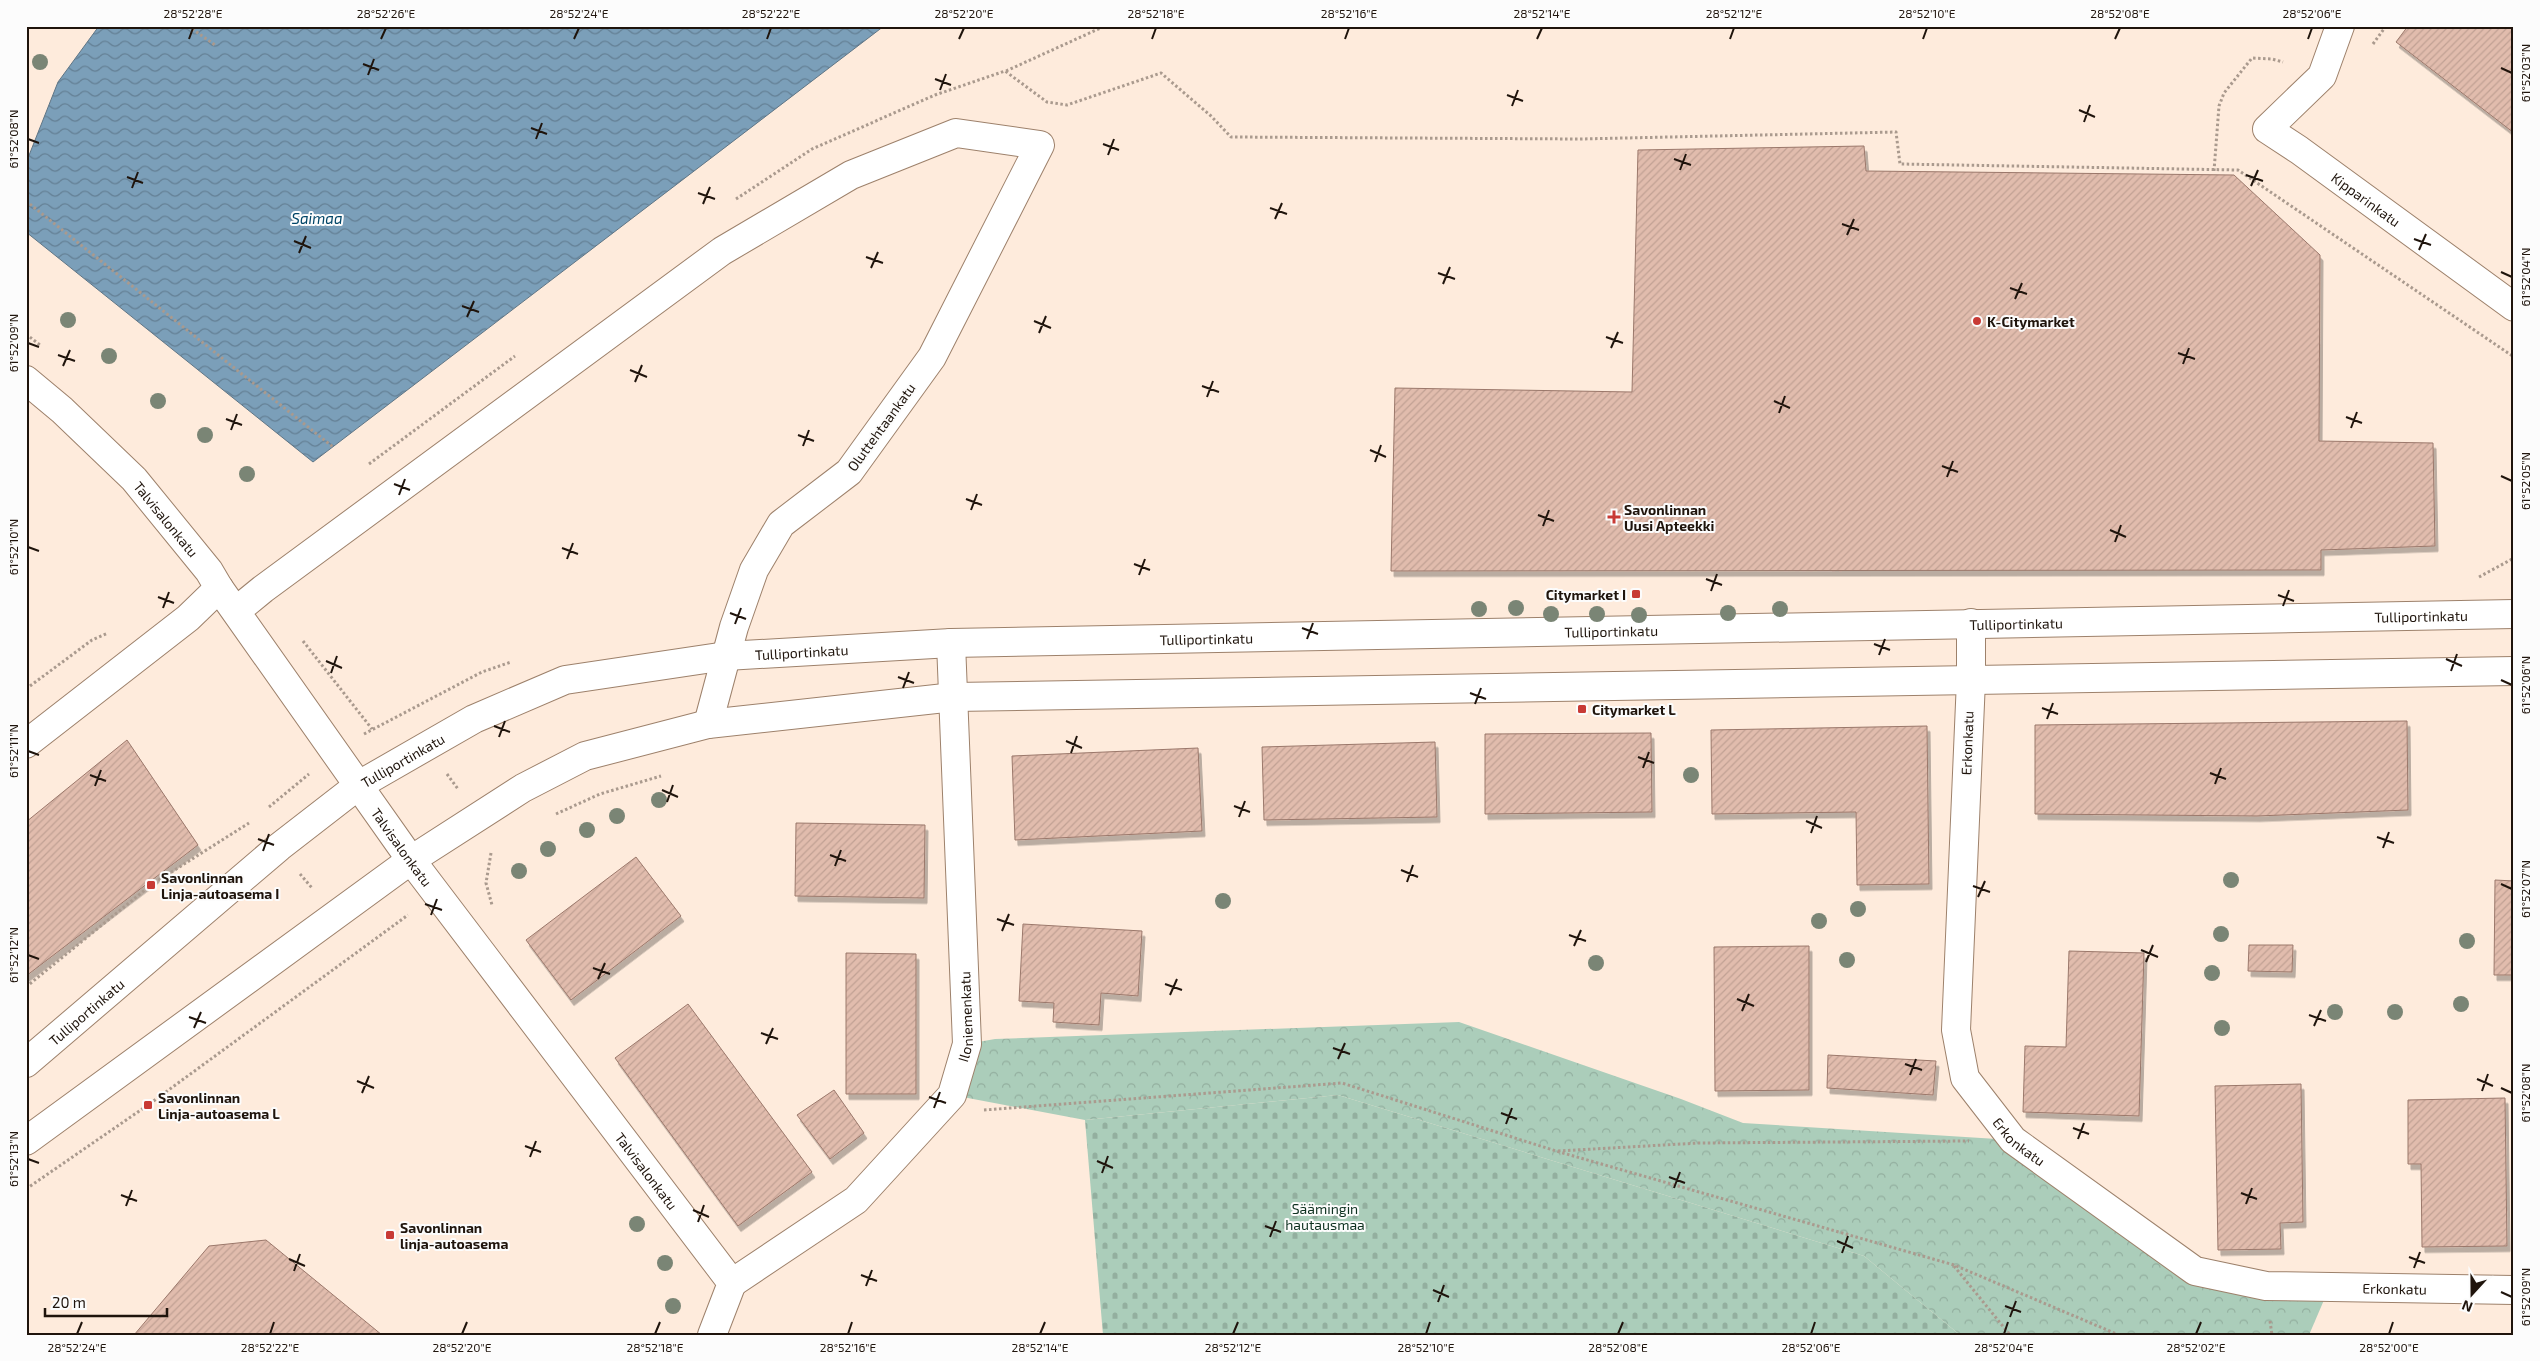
<svg xmlns="http://www.w3.org/2000/svg" width="2540" height="1361" font-family="'Exo 2',sans-serif">
	<defs>
		<pattern id="forest-crowns" width="20" height="18" patternUnits="userSpaceOnUse" patternTransform="scale(1.25)"><rect width="20" height="18" fill="#abcdba"/><path d="M2 6a3 3 0 1 1 6 0M12 15a3 3 0 1 1 6 0" fill="none" stroke="#93af9f"/></pattern>
		<pattern id="cemetery-stones" width="16" height="16" patternUnits="userSpaceOnUse" patternTransform="scale(1.25)"><rect width="16" height="16" fill="#abcdba"/><path d="M2 7V4a2 2 0 0 1 4 0v3zM10 15v-3a2 2 0 0 1 4 0v3z" fill="#93af9f"/></pattern>
		<pattern id="water-waves" width="16" height="10" patternUnits="userSpaceOnUse" patternTransform="scale(1.25)"><rect width="16" height="10" fill="#7b9fb9"/><path d="M0 5q4-4 8 0t8 0" fill="none" stroke="#648095"/></pattern>
		<pattern id="building-hatch" width="6" height="6" patternUnits="userSpaceOnUse" patternTransform="scale(1.25)"><rect width="6" height="6" fill="#e1bcad"/><path d="M-1 1l2-2M0 6l6-6M5 7l2-2" fill="none" stroke="#c1a194"/></pattern>
		<filter id="shadow"><feDropShadow dx="3" dy="5.5" stdDeviation="0" flood-color="#0004"/></filter>
	</defs>
	<rect width="100%" height="100%" fill="#feebdc"/>
	<!-- forest -->
	<path fill="url(#forest-crowns)" d="M1459 1022 1681 1099 1743 1123 2013 1140 2195 1271 2330 1286 2309 1335H1960L1864 1256 1338 1095 1085 1120 952 1095 967 1044 995 1039Z"/>
	<!-- cemetery -->
	<path fill="url(#cemetery-stones)" d="M1338 1095 1864 1256 1960 1335H1103L1085 1120Z"/>
	<!-- water -->
	<path fill="url(#water-waves)" stroke="#5f7585" d="M99 26H884L313 462 26 232V163L58 82Z"/>
	<!-- building -->
	<path fill="url(#building-hatch)" stroke="#9b786b" filter="url(#shadow)" d="M2408 26H2514V133L2396 42Z
		M1864 146 1866 171 2234 175 2320 255 2319 441 2433 443 2435 546 2321 550V570L1391 571 1395 388 1632 392 1638 150Z
		M2407 721 2408 810 2257 816 2035 814V725Z
		M1927 726 1929 884 1857 885 1856 812 1712 814 1711 730Z
		M1651 733 1652 812 1485 814V734Z
		M127 740 198 845 26 976V822Z
		M1435 742 1437 817 1264 820 1262 747Z
		M1198 748 1202 831 1015 840 1012 756Z
		M796 823 925 825 924 898 795 896Z
		M636 857 681 916 571 1000 526 940Z
		M2495 880 2514 881V975H2494Z
		M1023 924 1142 931 1138 996 1101 993 1099 1025 1053 1022 1054 1003 1019 1001Z
		M2249 945H2293L2292 972 2248 971Z
		M1809 946V1090L1715 1091 1714 947Z
		M2069 951 2144 953 2139 1116 2023 1112 2025 1046 2066 1047Z
		M846 953 916 954V1094H846Z
		M688 1004 812 1172 738 1226 615 1058Z
		M1828 1055 1936 1061 1933 1095 1827 1088Z
		M2301 1084 2303 1222 2280 1223 2281 1249 2218 1250 2215 1086Z
		M834 1090 864 1133 830 1159 797 1115Z
		M2505 1098 2507 1246 2422 1247 2421 1164H2408V1100Z
		M266 1240 382 1335H134L209 1246Z"/>
	<g fill="none" stroke-linecap="round" stroke-linejoin="round">
		<defs>
			<g id="minor">
				<path id="s1" d="M2340 26 2322 76 2267 129 2299 150 2514 307"/>
				<path id="s2" d="M26 380 62 410 134 479 209 571 219 588 411 860 732 1283 712 1335"/>
				<path d="M236 611 263 589 722 251 851 175 956 133 1040 145 932 357 849 472 781 524 754 570 734 627 708 724"/>
				<path id="s3" d="M1971 623V680L1956 1030 1965 1078 2013 1140 2195 1271 2266 1286 2514 1290"/>
				<path d="M26 744 188 618 219 588"/>
				<path id="s4" d="M732 1283 856 1200 952 1095 967 1044 951 643"/>
			</g>
			<g id="major">
				<path id="s5" d="M26 1063 279 847 359 785 474 719 565 680 726 656 951 643 2514 614"/>
				<path d="M26 1141 411 860 523 788 585 756 708 724 954 697 2514 671"/>
			</g>
		</defs>
		<!-- minor casing -->
		<use href="#minor" stroke="#9d816b" stroke-width="30"/>
		<!-- major casing -->
		<use href="#major" stroke="#9d816b" stroke-width="30"/>
		<!-- path -->
		<path stroke="#aa9a8e" stroke-width="3" stroke-dasharray="2.5 2.5" stroke-linecap="butt" d="M188 26 215 45
			M2373 44 2386 26
			M1006 71 1105 26
			M2214 171 2219 106 2224 93 2252 58 2272 59 2283 62
			M736 199 812 149 935 95 1005 71 1047 102 1067 105 1161 73 1211 116 1231 137 1580 139 1896 132 1900 164 2238 170 2514 357
			M26 201 333 447
			M26 334 40 345
			M369 464 515 356
			M2479 577 2514 558
			M303 641 372 729
			M26 689 92 640 108 633
			M364 734 482 672 511 662
			M447 774 458 789
			M269 807 309 774
			M556 814 600 794 661 776
			M491 853 486 883 492 905
			M300 874 312 888
			M26 987 151 885 249 823
			M984 1110 1342 1083 1556 1151 1954 1265 2119 1335
			M1558 1151 1699 1143 1969 1141
			M26 1189 148 1105 408 915
			M1954 1266 2010 1335
			M2270 1321 2272 1335"/>
		<!-- minor -->
		<use href="#minor" stroke="#fff" stroke-width="28"/>
		<!-- major -->
		<use href="#major" stroke="#fff" stroke-width="28"/>
	</g>
	<!-- trees -->
	<g fill="#7a8575">
		<circle cx="40" cy="62" r="8"/>
		<circle cx="68" cy="320" r="8"/>
		<circle cx="109" cy="356" r="8"/>
		<circle cx="158" cy="401" r="8"/>
		<circle cx="205" cy="435" r="8"/>
		<circle cx="247" cy="474" r="8"/>
		<circle cx="1516" cy="608" r="8"/>
		<circle cx="1479" cy="609" r="8"/>
		<circle cx="1780" cy="609" r="8"/>
		<circle cx="1728" cy="613" r="8"/>
		<circle cx="1551" cy="614" r="8"/>
		<circle cx="1597" cy="614" r="8"/>
		<circle cx="1639" cy="615" r="8"/>
		<circle cx="1691" cy="775" r="8"/>
		<circle cx="659" cy="800" r="8"/>
		<circle cx="617" cy="816" r="8"/>
		<circle cx="587" cy="830" r="8"/>
		<circle cx="548" cy="849" r="8"/>
		<circle cx="519" cy="871" r="8"/>
		<circle cx="2231" cy="880" r="8"/>
		<circle cx="1223" cy="901" r="8"/>
		<circle cx="1858" cy="909" r="8"/>
		<circle cx="1819" cy="921" r="8"/>
		<circle cx="2221" cy="934" r="8"/>
		<circle cx="2467" cy="941" r="8"/>
		<circle cx="1847" cy="960" r="8"/>
		<circle cx="1596" cy="963" r="8"/>
		<circle cx="2212" cy="973" r="8"/>
		<circle cx="2461" cy="1004" r="8"/>
		<circle cx="2335" cy="1012" r="8"/>
		<circle cx="2395" cy="1012" r="8"/>
		<circle cx="2222" cy="1028" r="8"/>
		<circle cx="637" cy="1224" r="8"/>
		<circle cx="665" cy="1263" r="8"/>
		<circle cx="673" cy="1306" r="8"/>
	</g>
	<!-- ticks -->
	<path fill="none" stroke="#1f140c" stroke-width="2" d="M189 39 193 28M381 39 386 28M574 39 579 28M767 39 771 28M959 39 964 28M1152 39 1156 28M1345 39 1349 28M1537 39 1542 28M1730 39 1734 28M1923 39 1927 28M2115 39 2120 28M2308 39 2312 28M363 64 379 70M2501 68 2512 73M368 75 374 59M935 79 951 85M940 90 946 74M1507 95 1523 101M1512 106 1518 90M2079 110 2095 117M2084 122 2090 105M531 128 547 134M28 139 39 143M536 139 542 123M1103 144 1119 150M1108 155 1114 139M1674 159 1691 165M1680 170 1686 154M2246 175 2263 181M127 177 143 183M2251 186 2258 170M132 188 138 172M698 193 715 199M703 204 710 187M1270 208 1287 214M1275 219 1282 203M1842 224 1859 230M1847 235 1854 219M2414 239 2431 245M294 241 311 248M2419 250 2426 234M299 253 306 236M866 257 883 263M871 268 878 252M2501 272 2512 277M1438 273 1455 279M1443 284 1450 267M2010 288 2027 294M2015 299 2022 283M462 306 479 312M467 317 474 301M1034 321 1051 328M1039 333 1046 316M1606 337 1623 343M28 343 39 347M1611 348 1618 332M2178 353 2195 359M58 355 75 361M2183 364 2189 348M63 366 70 350M630 370 647 377M635 382 642 365M1202 386 1219 392M1207 397 1213 381M1774 401 1790 408M1779 413 1785 396M2346 417 2362 423M226 419 242 425M2351 428 2357 412M231 430 237 414M798 435 814 441M803 446 809 430M1370 450 1386 457M1375 462 1381 445M1942 466 1958 472M2501 476 2512 481M1947 477 1953 461M394 484 410 490M399 495 405 479M966 499 982 505M971 510 977 494M1538 515 1554 521M1543 526 1549 510M2110 530 2126 537M2115 542 2121 525M28 547 39 551M562 548 578 554M567 559 573 543M1134 564 1150 570M1139 575 1145 559M1706 579 1722 585M1711 591 1717 574M2278 595 2294 601M158 597 174 603M2283 606 2289 590M163 608 169 592M730 613 746 619M735 624 741 608M1302 628 1318 634M1307 639 1313 623M1874 644 1890 650M1879 655 1885 639M2446 659 2462 666M326 661 342 668M2451 671 2457 654M331 673 337 656M898 677 914 683M2501 680 2512 685M903 688 909 672M1470 693 1486 699M1475 704 1481 688M2042 708 2058 714M2047 719 2053 703M494 726 510 732M499 737 505 721M1066 741 1082 748M28 751 39 755M1071 753 1077 736M1638 757 1654 763M1643 768 1649 752M2210 773 2226 779M90 775 106 781M2215 784 2221 768M95 786 101 770M662 790 678 797M667 802 673 785M1234 806 1250 812M1239 817 1245 801M1806 821 1822 828M1811 833 1817 816M2377 837 2394 843M258 839 274 845M2383 848 2389 832M263 851 269 834M830 855 846 861M835 866 841 850M1401 870 1418 877M1407 882 1413 865M2501 884 2512 889M1973 886 1990 892M1978 897 1985 881M425 904 442 910M431 915 437 899M997 919 1014 925M1002 931 1009 914M1569 935 1586 941M1574 946 1581 930M2141 950 2158 957M28 955 39 959M2146 962 2153 945M593 968 610 974M598 979 605 963M1165 984 1182 990M1170 995 1177 979M1737 999 1754 1006M1742 1011 1749 994M2309 1015 2326 1021M189 1017 206 1023M2314 1026 2321 1010M194 1028 201 1012M761 1033 778 1039M766 1044 773 1028M1333 1048 1350 1054M1338 1059 1345 1043M1905 1064 1922 1070M1910 1075 1916 1059M2477 1079 2493 1086M357 1081 374 1088M2501 1088 2512 1093M2482 1091 2488 1074M362 1093 369 1076M929 1097 946 1103M934 1108 940 1092M1501 1113 1517 1119M1506 1124 1512 1108M2073 1128 2089 1134M2078 1139 2084 1123M525 1146 541 1152M530 1157 536 1141M28 1159 39 1163M1097 1161 1113 1168M1102 1173 1108 1156M1669 1177 1685 1183M1674 1188 1680 1172M2241 1193 2257 1199M121 1195 137 1201M2246 1204 2252 1188M126 1206 132 1190M693 1210 709 1217M698 1222 704 1205M1265 1226 1281 1232M1270 1237 1276 1221M1837 1241 1853 1248M1842 1253 1848 1236M2409 1257 2425 1263M289 1259 305 1266M2414 1268 2420 1252M294 1271 300 1254M861 1275 877 1281M866 1286 872 1270M1433 1290 1449 1297M2501 1292 2512 1297M1438 1302 1444 1285M2005 1306 2021 1312M2010 1317 2016 1301M77 1334 82 1322M270 1334 274 1322M462 1334 467 1322M655 1334 660 1322M848 1334 852 1322M1040 1334 1045 1322M1233 1334 1238 1322M1426 1334 1430 1322M1618 1334 1623 1322M1811 1334 1815 1322M2004 1334 2008 1322M2196 1334 2201 1322M2389 1334 2393 1322"/>
	<!-- markers -->
	<g fill="#c83a35" stroke="#fcfcfc" stroke-width="2">
		<circle cx="1977" cy="321" r="5"/>
		<path d="M1611.5 509.5h5v5h5v5h-5v5h-5v-5h-5v-5h5z"/>
		<rect x="1631" y="589" width="10" height="10" rx="2.5"/>
		<rect x="1577" y="704" width="10" height="10" rx="2.5"/>
		<rect x="146" y="880" width="10" height="10" rx="2.5"/>
		<rect x="143" y="1100" width="10" height="10" rx="2.5"/>
		<rect x="385" y="1230" width="10" height="10" rx="2.5"/>
	</g>
	<g text-anchor="middle" dominant-baseline="central" stroke-width="4" stroke-linejoin="round" paint-order="stroke">
		<!-- street labels -->
		<g font-size="14" fill="#1f140c" stroke="#fcfcfc">
			<text stroke="none"><textPath href="#s1" startOffset="251">Kipparinkatu</textPath></text>
			<text transform="translate(881 427) rotate(-54)">Oluttehtaankatu</text>
			<text stroke="none"><textPath href="#s2" startOffset="198">Talvisalonkatu</textPath></text>
			<text stroke="none"><textPath href="#s5" startOffset="2524">Tulliportinkatu</textPath></text>
			<text stroke="none"><textPath href="#s5" startOffset="2119">Tulliportinkatu</textPath></text>
			<text stroke="none"><textPath href="#s5" startOffset="1714">Tulliportinkatu</textPath></text>
			<text stroke="none"><textPath href="#s5" startOffset="1309">Tulliportinkatu</textPath></text>
			<text stroke="none"><textPath href="#s5" startOffset="904">Tulliportinkatu</textPath></text>
			<text transform="translate(1967 743) rotate(-88)">Erkonkatu</text>
			<text stroke="none"><textPath href="#s5" startOffset="484">Tulliportinkatu</textPath></text>
			<text stroke="none"><textPath href="#s2" startOffset="602">Talvisalonkatu</textPath></text>
			<text stroke="none"><textPath href="#s5" startOffset="79">Tulliportinkatu</textPath></text>
			<text stroke="none"><textPath href="#s4" startOffset="372">Iloniemenkatu</textPath></text>
			<text stroke="none"><textPath href="#s3" startOffset="540">Erkonkatu</textPath></text>
			<text stroke="none"><textPath href="#s2" startOffset="1008">Talvisalonkatu</textPath></text>
			<text stroke="none"><textPath href="#s3" startOffset="960">Erkonkatu</textPath></text>
		</g>
		<!-- poi labels -->
		<g font-size="14" font-weight="bold" fill="#1f140c" stroke="#fcfcfc" text-anchor="start">
			<text x="1987" y="321">K-Citymarket</text>
			<text x="1624" y="509">Savonlinnan<tspan x="1624" dy="16">Uusi Apteekki</tspan></text>
			<text x="1626" y="594" text-anchor="end">Citymarket I</text>
			<text x="1592" y="709">Citymarket L</text>
			<text x="161" y="877">Savonlinnan<tspan x="161" dy="16">Linja-autoasema I</tspan></text>
			<text x="158" y="1097">Savonlinnan<tspan x="158" dy="16">Linja-autoasema L</tspan></text>
			<text x="400" y="1227">Savonlinnan<tspan x="400" dy="16">linja-autoasema</tspan></text>
		</g>
		<!-- park labels -->
		<g font-size="14" fill="#0e3120" stroke="#fcfcfc">
			<text x="1325" y="1208">Säämingin<tspan x="1325" dy="16">hautausmaa</tspan></text>
		</g>
		<!-- water labels -->
		<g font-size="15" font-style="italic" fill="#004567" stroke="#fcfcfc">
			<text x="317" y="218">Saimaa</text>
		</g>
	</g>
	<!-- border -->
	<rect width="2540" height="1361" fill="none" stroke="#fcfcfc" stroke-width="55"/>
	<!-- north arrow -->
	<g transform="translate(2472 1294) rotate(201)" stroke="#fcfcfc" stroke-width="4" paint-order="stroke">
	<path d="M0-4L9 19L0 12L-9 19Z" fill="#1f140c"/>
	<text y="-8" font-size="14" font-weight="bold" text-anchor="middle" fill="#1f140c">N</text>
	</g>
	<!-- scale -->
	<path d="M45 1308v8h122v-8" fill="none" stroke="#1f140c" stroke-width="2.5"/>
	<text x="52" y="1308" font-size="15" fill="#1f140c" stroke="#fcfcfc" stroke-width="4" paint-order="stroke">20 m</text>
	<rect x="28" y="28" width="2484" height="1306" fill="none" stroke="#1f140c" stroke-width="2"/>
	<g font-size="12" text-anchor="middle" fill="#1f140c">
		<text x="193" y="18">28°52'28"E</text>
		<text x="386" y="18">28°52'26"E</text>
		<text x="579" y="18">28°52'24"E</text>
		<text x="771" y="18">28°52'22"E</text>
		<text x="964" y="18">28°52'20"E</text>
		<text x="1156" y="18">28°52'18"E</text>
		<text x="1349" y="18">28°52'16"E</text>
		<text x="1542" y="18">28°52'14"E</text>
		<text x="1734" y="18">28°52'12"E</text>
		<text x="1927" y="18">28°52'10"E</text>
		<text x="2120" y="18">28°52'08"E</text>
		<text x="2312" y="18">28°52'06"E</text>
		<text transform="translate(2526 73) rotate(-90)" y="4">61°52'03"N</text>
		<text transform="translate(14 139) rotate(-90)" y="4">61°52'08"N</text>
		<text transform="translate(2526 277) rotate(-90)" y="4">61°52'04"N</text>
		<text transform="translate(14 343) rotate(-90)" y="4">61°52'09"N</text>
		<text transform="translate(2526 481) rotate(-90)" y="4">61°52'05"N</text>
		<text transform="translate(14 547) rotate(-90)" y="4">61°52'10"N</text>
		<text transform="translate(2526 685) rotate(-90)" y="4">61°52'06"N</text>
		<text transform="translate(14 751) rotate(-90)" y="4">61°52'11"N</text>
		<text transform="translate(2526 889) rotate(-90)" y="4">61°52'07"N</text>
		<text transform="translate(14 955) rotate(-90)" y="4">61°52'12"N</text>
		<text transform="translate(2526 1093) rotate(-90)" y="4">61°52'08"N</text>
		<text transform="translate(14 1159) rotate(-90)" y="4">61°52'13"N</text>
		<text transform="translate(2526 1297) rotate(-90)" y="4">61°52'09"N</text>
		<text x="77" y="1352">28°52'24"E</text>
		<text x="270" y="1352">28°52'22"E</text>
		<text x="462" y="1352">28°52'20"E</text>
		<text x="655" y="1352">28°52'18"E</text>
		<text x="848" y="1352">28°52'16"E</text>
		<text x="1040" y="1352">28°52'14"E</text>
		<text x="1233" y="1352">28°52'12"E</text>
		<text x="1426" y="1352">28°52'10"E</text>
		<text x="1618" y="1352">28°52'08"E</text>
		<text x="1811" y="1352">28°52'06"E</text>
		<text x="2004" y="1352">28°52'04"E</text>
		<text x="2196" y="1352">28°52'02"E</text>
		<text x="2389" y="1352">28°52'00"E</text>
	</g>
</svg>
